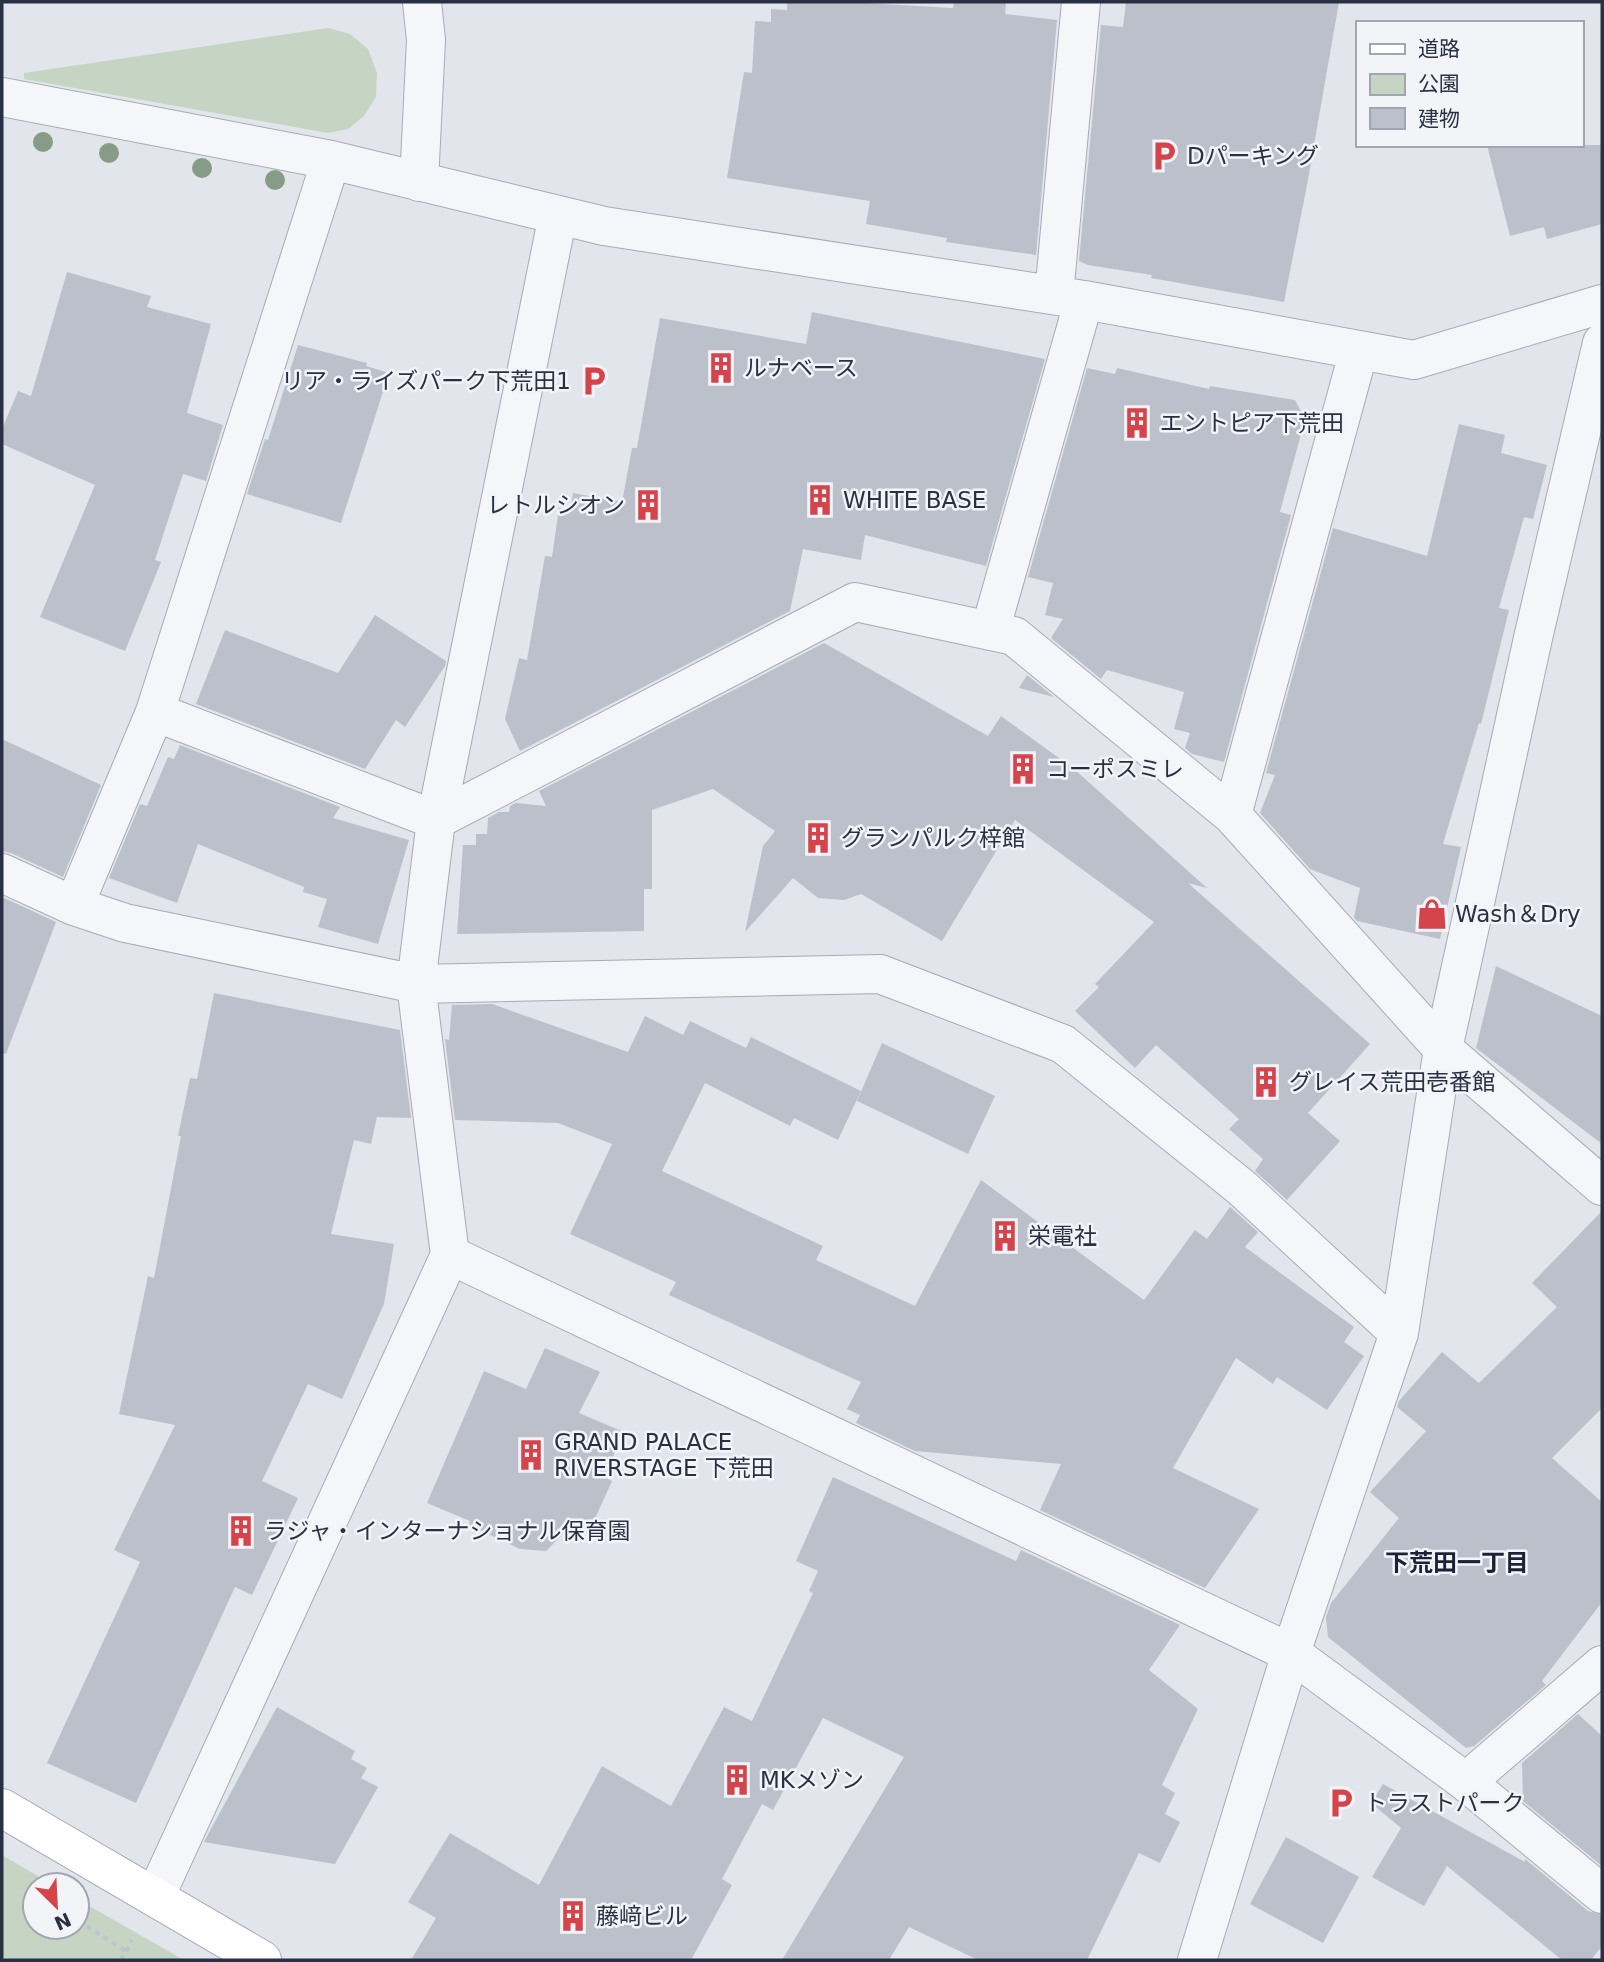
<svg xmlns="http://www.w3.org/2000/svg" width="1604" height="1962" font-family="'DejaVu Sans','Noto Sans JP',sans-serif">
	<rect width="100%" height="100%" fill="#e2e5eb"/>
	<!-- green -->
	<path fill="#c6d5c3" d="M328 28 350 34 368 49 377 73 376 97 364 116 348 129 328 133 24 79V73Z
		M2 1855 53 1885H35V1927H77V1899L184 1960H2Z"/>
	<!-- building -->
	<path fill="#bcc0cb" d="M787 2H846L953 8 954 2H1006L1005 14 1057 20 1036 255 946 242 947 238 866 224 870 201 727 178 744 72 752 73 755 21 771 22V9L787 10Z
		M1126 2H1339L1307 185 1284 302 1151 278 1152 275 1088 265 1079 261 1101 25 1123 27Z
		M1487 145H1602V224L1547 239 1544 227 1510 236Z
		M67 272 151 296 147 307 211 324 187 413 223 425 206 481 183 474 155 560 161 562 125 651 40 617 95 485 2 444V429L18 391 31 396Z
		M812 312 1045 359 986 566 865 535 861 560 803 549 790 611 520 751 505 719 519 658 527 660 545 556 552 557 559 508 570 511 573 493 622 502 632 448H637L660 318 806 344Z
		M298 345 367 363 366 366 389 373 341 523 247 494 265 439 268 440Z
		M1087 368 1115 374 1117 368 1209 389 1210 386 1295 400 1305 419 1280 512 1291 515 1224 762 1192 754 1185 748 1190 733 1174 729 1184 692 1107 670 1101 679 1051 638 1063 619 1045 615 1053 583 1028 577Z
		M1459 424 1505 435 1501 453 1547 465 1533 519 1524 517 1499 608 1509 610 1481 724 1479 723 1443 844 1461 847 1440 939 1357 921 1354 917 1360 888 1310 869 1260 813 1275 775 1266 773 1333 528 1427 556Z
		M375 615 446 661 445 666 405 727 396 720 365 769 196 704 225 630 338 673Z
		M824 643 988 736 1001 716 1074 769 1207 888 1188 883 1370 1044 1308 1113 1340 1141 1287 1200 1255 1171 1263 1159 1229 1129 1239 1119 1156 1045 1135 1068 1075 1011 1099 987 1095 984 1154 922 1015 820 942 941 861 894 844 900 818 898 793 878 745 932 763 846 775 831 713 789 652 810V889H644V931L457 934 463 845H476V834H487L488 818 499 812H509L510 806 516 803 546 806 539 791Z
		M1027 675 1054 697 1019 688Z
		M2 739 101 785 63 877 11 853 2 851Z
		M180 745 340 807 333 818 409 840 378 944 318 927 327 899 303 892 304 887 198 844 177 903 109 878 140 804 147 806 168 757 174 759Z
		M2 897 56 922 6 1054 2 1053Z
		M1496 966 1602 1016V1144L1476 1048Z
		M214 993 400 1030 411 1118 377 1117 371 1144 354 1140 331 1234 394 1244 384 1304 342 1399 308 1384 262 1481 298 1498 252 1595 235 1587 136 1803 47 1763 140 1562 114 1550 175 1425 119 1414 148 1276 154 1278 181 1136H178L190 1078 197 1079Z
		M492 1004 628 1052 645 1016 683 1035 690 1021 746 1048 751 1037 861 1091 838 1140 794 1118 790 1126 705 1083 662 1171 823 1246 816 1260 915 1306 981 1180 1144 1300 1195 1230 1207 1239 1230 1207 1258 1232 1245 1247 1354 1327 1344 1342 1364 1356 1327 1410 1277 1377 1273 1384 1236 1358 1173 1468 1259 1509 1205 1588 1040 1510 1061 1464 915 1451 856 1423 860 1415 847 1409 861 1382 669 1295 676 1282 570 1234 612 1144 558 1123 455 1120 445 1039 449 1040 452 1005Z
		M882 1043 995 1096 968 1154 857 1101Z
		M1602 1211V1408L1552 1458 1602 1502V1602L1542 1681 1546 1685 1474 1746 1466 1748 1328 1637 1326 1617 1331 1603 1399 1518 1370 1492 1426 1431 1397 1407 1399 1401 1442 1352 1479 1383 1557 1307 1532 1283Z
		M545 1348 600 1372 579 1413 624 1432 604 1477 612 1481 588 1534 571 1526 546 1551 520 1549 469 1525 470 1521 427 1503 484 1371 526 1389Z
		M833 1477 1016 1561 1021 1550 1180 1625 1149 1670 1198 1709 1162 1785 1175 1793 1165 1814 1180 1822 1160 1863 1139 1853 1087 1960H978L909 1927 889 1960H782L904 1757 823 1718 773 1810 762 1804 722 1879 732 1885 691 1960H411L436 1918 408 1902 450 1833 539 1885 602 1766 671 1806 724 1707 752 1721 813 1593 809 1591 818 1571 796 1561Z
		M277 1707 355 1751 351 1759 367 1768 361 1778 378 1787 335 1864 204 1842Z
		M1578 1714 1602 1736V1866L1523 1801 1522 1763Z
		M1383 1784 1525 1862V1859L1588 1911 1602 1915V1946L1591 1960H1562L1447 1866 1424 1906 1372 1877 1401 1828 1371 1803Z
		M1286 1837 1359 1877 1323 1943 1250 1904Z"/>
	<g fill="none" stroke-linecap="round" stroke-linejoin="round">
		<defs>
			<path id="street" d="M2 97 331 160 604 226 1084 300 1414 360 1602 304
				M419 182 426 40 422 2
				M1054 295 1081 2
				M990 631 1084 300
				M155 712 436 820 855 602 1014 636 1232 815 1443 1049 1602 1186
				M1232 815 1359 350
				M2 873 74 906 125 923 416 984 880 974 1063 1044 1242 1188 1399 1333
				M74 906 155 712 331 160
				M450 1255 1291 1653 1466 1782 1602 1894
				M1466 1782 1602 1665
				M155 1897 450 1255 416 984 436 820 558 215
				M1197 1960 1291 1653 1399 1333 1443 1049 1533 638 1602 343"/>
			<path id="secondary" d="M2 1808 262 1960"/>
		</defs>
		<!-- street casing -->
		<use href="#street" stroke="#a7abb6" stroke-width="40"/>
		<!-- secondary casing -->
		<use href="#secondary" stroke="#a7abb6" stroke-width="40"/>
		<!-- path -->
		<path stroke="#c0c3ca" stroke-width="4.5" stroke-dasharray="5 5" stroke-linecap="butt" d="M83 1914 77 1920 126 1951
			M121 1960 132 1940"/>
		<!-- street -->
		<use href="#street" stroke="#f5f6f9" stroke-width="38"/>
		<!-- secondary -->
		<use href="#secondary" stroke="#fff" stroke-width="38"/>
	</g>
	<!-- trees -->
	<g fill="#869c87">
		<circle cx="43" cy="142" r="10"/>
		<circle cx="109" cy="153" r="10"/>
		<circle cx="202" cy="168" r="10"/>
		<circle cx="275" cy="180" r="10"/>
	</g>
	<!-- icons -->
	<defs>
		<symbol id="parking-bare" viewBox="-9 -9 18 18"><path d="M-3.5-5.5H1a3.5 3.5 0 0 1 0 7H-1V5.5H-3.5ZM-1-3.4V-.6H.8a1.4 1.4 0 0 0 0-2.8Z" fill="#d5434b" stroke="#f2f4f8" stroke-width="2.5" paint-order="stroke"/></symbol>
		<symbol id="building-bare" viewBox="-9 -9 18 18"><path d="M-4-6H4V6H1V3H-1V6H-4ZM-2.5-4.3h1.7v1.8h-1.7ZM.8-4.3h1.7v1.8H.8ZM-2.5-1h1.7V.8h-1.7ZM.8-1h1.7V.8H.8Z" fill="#d5434b" stroke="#f2f4f8" stroke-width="2.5" paint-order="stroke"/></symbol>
		<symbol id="shop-bare" viewBox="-9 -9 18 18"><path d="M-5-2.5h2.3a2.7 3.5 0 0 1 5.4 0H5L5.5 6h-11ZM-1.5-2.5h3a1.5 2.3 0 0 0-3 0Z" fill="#d5434b" stroke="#f2f4f8" stroke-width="2.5" paint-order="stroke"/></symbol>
	</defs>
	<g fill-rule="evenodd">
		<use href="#parking-bare" x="1142" y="134" width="44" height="44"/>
		<use href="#building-bare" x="699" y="346" width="44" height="44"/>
		<use href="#parking-bare" x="572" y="359" width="44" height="44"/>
		<use href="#building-bare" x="1115" y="401" width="44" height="44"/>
		<use href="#building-bare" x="798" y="478" width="44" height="44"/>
		<use href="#building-bare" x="626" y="483" width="44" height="44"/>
		<use href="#building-bare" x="1001" y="747" width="44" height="44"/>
		<use href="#building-bare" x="796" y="816" width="44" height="44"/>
		<use href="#shop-bare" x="1410" y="892" width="44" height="44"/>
		<use href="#building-bare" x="1244" y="1060" width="44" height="44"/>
		<use href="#building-bare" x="983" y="1214" width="44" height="44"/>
		<use href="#building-bare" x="509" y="1433" width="44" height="44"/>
		<use href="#building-bare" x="219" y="1509" width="44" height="44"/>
		<use href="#building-bare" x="715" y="1758" width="44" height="44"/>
		<use href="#parking-bare" x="1319" y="1781" width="44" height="44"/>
		<use href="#building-bare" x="551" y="1894" width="44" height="44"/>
	</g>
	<g text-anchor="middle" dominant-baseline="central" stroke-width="5" stroke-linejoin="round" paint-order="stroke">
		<!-- poi labels -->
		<g font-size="23" fill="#293044" stroke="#f2f4f8" text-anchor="start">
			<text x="1187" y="156">Dパーキング</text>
			<text x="744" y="368">ルナベース</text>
			<text x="571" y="381" text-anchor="end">リア・ライズパーク下荒田1</text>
			<text x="1160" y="423">エントピア下荒田</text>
			<text x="843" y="500">WHITE BASE</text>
			<text x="625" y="505" text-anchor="end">レトルシオン</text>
			<text x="1046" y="769">コーポスミレ</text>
			<text x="841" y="838">グランパルク梓館</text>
			<text x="1455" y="914">Wash＆Dry</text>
			<text x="1289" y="1082">グレイス荒田壱番館</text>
			<text x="1028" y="1236">栄電社</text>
			<text x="554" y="1442">GRAND PALACE<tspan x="554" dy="26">RIVERSTAGE 下荒田</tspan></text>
			<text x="264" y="1531">ラジャ・インターナショナル保育園</text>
			<text x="760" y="1780">MKメゾン</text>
			<text x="1364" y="1803">トラストパーク</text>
			<text x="596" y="1916">藤﨑ビル</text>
		</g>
		<!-- neighbourhood labels -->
		<g font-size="24" font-weight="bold" fill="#1b2235" stroke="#f2f4f8">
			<text x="1457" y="1563">下荒田一丁目</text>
		</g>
	</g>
	<!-- border -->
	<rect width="1604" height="1962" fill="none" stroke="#293044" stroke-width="7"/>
	<!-- legend -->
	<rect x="1356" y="21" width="228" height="126" fill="#f2f4f8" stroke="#a2a6b0" stroke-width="2"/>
	<rect x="1370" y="44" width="35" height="10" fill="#ffffff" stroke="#a2a6b0" stroke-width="2"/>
	<text x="1418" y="56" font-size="21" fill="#293044">道路</text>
	<rect x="1370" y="74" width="35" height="21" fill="#c6d5c3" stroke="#a2a6b0" stroke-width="2"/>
	<text x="1418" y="91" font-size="21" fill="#293044">公園</text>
	<rect x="1370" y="108" width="35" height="21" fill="#bcc0cb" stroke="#a2a6b0" stroke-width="2"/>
	<text x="1418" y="126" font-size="21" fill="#293044">建物</text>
	<!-- north arrow -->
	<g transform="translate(56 1906) rotate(156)"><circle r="33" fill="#f2f4f8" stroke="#a2a6b0" stroke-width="2"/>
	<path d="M0-5L12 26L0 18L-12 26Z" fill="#d5434b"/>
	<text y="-10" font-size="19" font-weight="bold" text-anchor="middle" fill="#293044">N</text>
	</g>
</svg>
